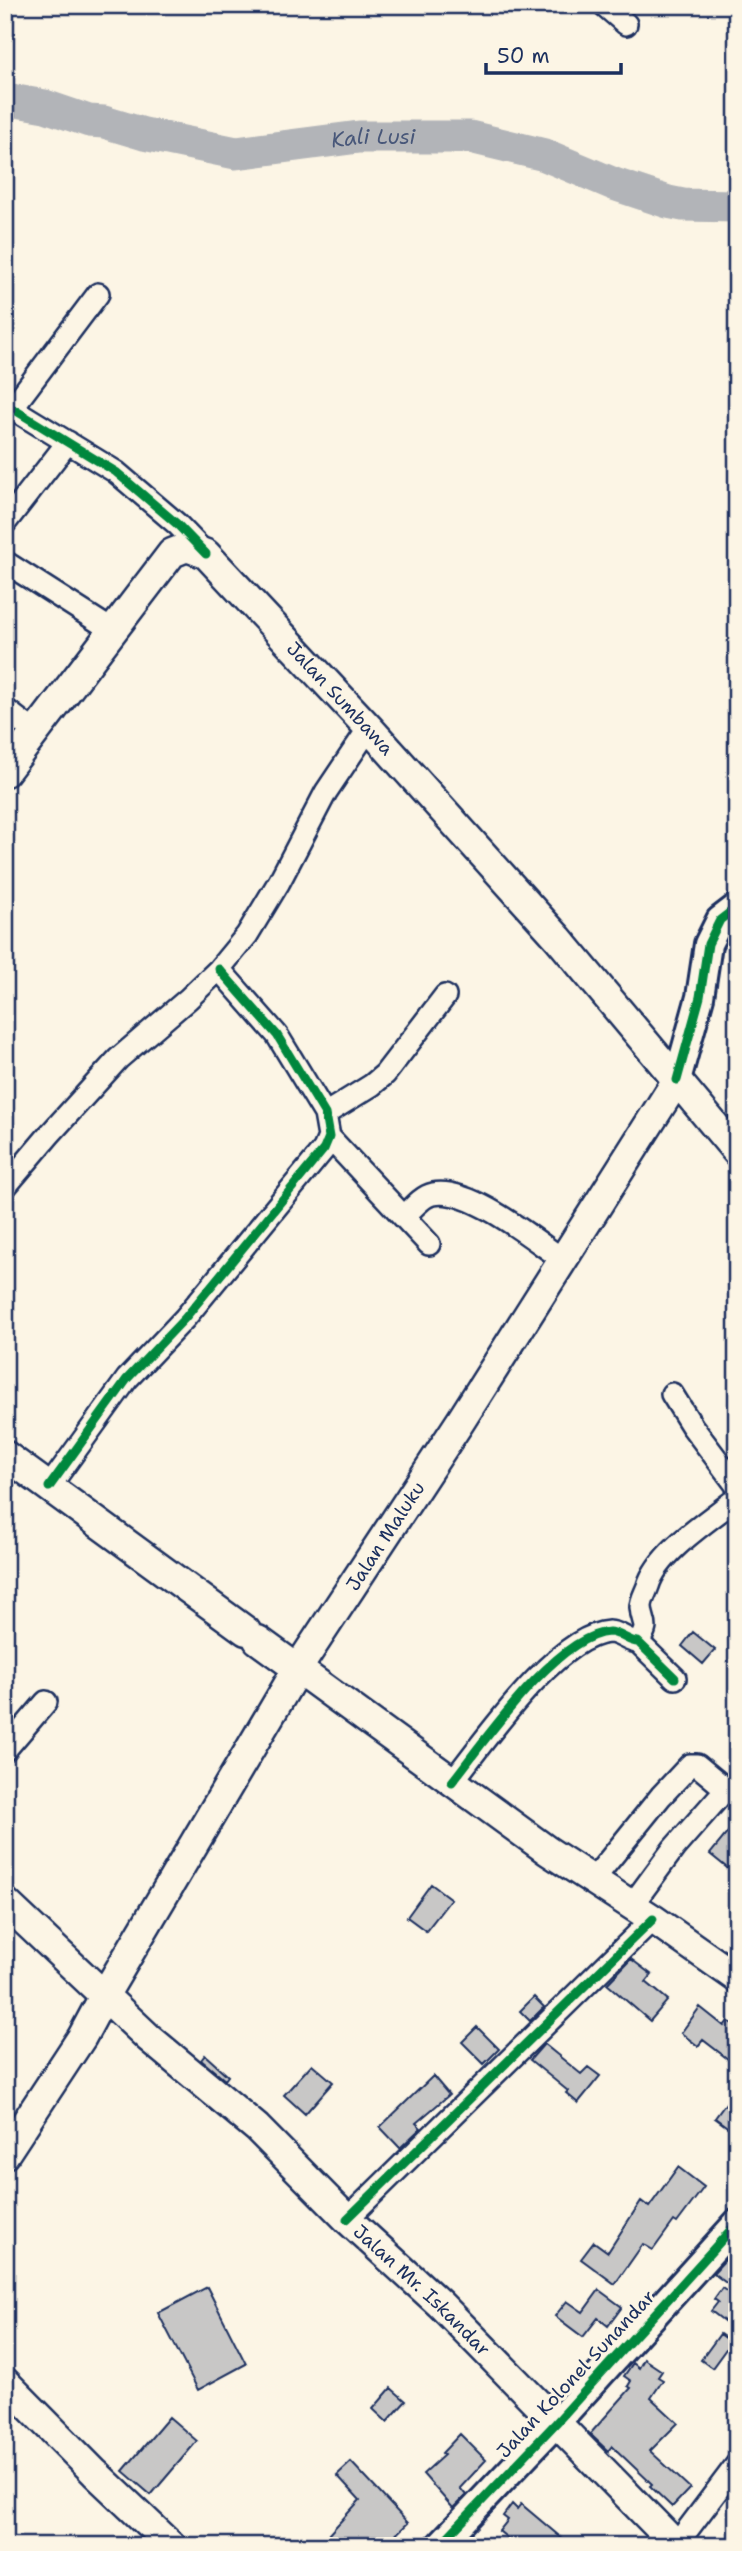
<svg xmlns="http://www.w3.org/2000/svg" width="742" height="2551" font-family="'Shantell Sans',sans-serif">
	<rect width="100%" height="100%" fill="#fcf5e5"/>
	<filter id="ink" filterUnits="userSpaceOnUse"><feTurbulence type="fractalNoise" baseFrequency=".0143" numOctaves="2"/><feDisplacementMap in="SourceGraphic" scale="14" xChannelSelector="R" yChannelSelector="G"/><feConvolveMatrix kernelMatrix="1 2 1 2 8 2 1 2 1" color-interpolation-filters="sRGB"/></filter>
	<g filter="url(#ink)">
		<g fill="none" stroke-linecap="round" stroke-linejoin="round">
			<!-- river -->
			<path stroke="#b2b4b8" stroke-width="33" id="s1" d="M5 99 45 106 89 121 104 122 144 134 236 153 359 137H470L545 155 614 184 668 202 683 205 737 206"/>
		</g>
		<!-- building -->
		<path fill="#c8c7c6" stroke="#1b2f5e" stroke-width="2" d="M693 1632 715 1650 703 1664 682 1646Z
			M737 1821V1876L710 1854Z
			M431 1884 451 1899 426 1931 407 1917Z
			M631 1959 652 1975 646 1982 668 2000 650 2021 607 1984Z
			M534 1997 544 2007 530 2021 520 2011Z
			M700 2007 724 2026 728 2021 737 2027V2066L703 2040 698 2046 681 2033Z
			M477 2027 499 2049 484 2064 462 2042Z
			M544 2044 581 2074 588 2067 600 2076 578 2103 566 2093 568 2091 530 2060Z
			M205 2055 228 2076 225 2080 201 2060Z
			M312 2064 333 2082 305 2114 284 2095Z
			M433 2076 449 2095 416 2123 421 2128 400 2148 380 2127Z
			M737 2088V2134L715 2118Z
			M678 2167 704 2187 677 2223 674 2221 653 2250 643 2244 615 2284 581 2259 594 2242 608 2252 641 2201 649 2207Z
			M737 2247V2291L713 2273Z
			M207 2287 246 2364 198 2390 158 2313Z
			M722 2288 737 2299V2331L711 2311 718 2302 714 2299Z
			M599 2290 622 2307 608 2326 598 2318 583 2337 555 2316 567 2301 583 2312Z
			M720 2334 731 2342 712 2368 701 2360Z
			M644 2359 662 2371 658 2377 663 2380 651 2398 678 2423 650 2451 690 2488 672 2507 650 2486 652 2484 612 2446 608 2451 590 2434 631 2388 628 2386 631 2381 624 2376 633 2363 639 2368Z
			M391 2388 406 2401 387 2422 373 2409Z
			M169 2417 197 2441 151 2495 123 2471Z
			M460 2434 486 2460 460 2488 466 2495 453 2508 423 2474 444 2455 442 2453Z
			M351 2462 408 2523 384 2546H339L328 2535 360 2500 337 2475Z
			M512 2504 517 2509 521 2504 571 2546H517L499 2531 508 2520 503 2516Z"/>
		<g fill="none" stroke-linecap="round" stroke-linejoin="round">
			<defs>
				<path id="minor" d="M604 5 626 24
					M5 404 116 472 177 524 205 553
					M12 408 98 294
					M5 523 68 442
					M5 562 113 631
					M5 709 36 733
					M325 1114 372 1085 385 1074 445 996
					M329 1137 429 1244
					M5 1187 49 1135 118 1059 188 999 219 969 247 935 279 882 326 792 369 728
					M404 1217C412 1209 422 1196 433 1194 469 1186 533 1239 562 1259
					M672 1394 692 1426 737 1486
					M49 1487 127 1379 185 1318 324 1149 329 1137 325 1114 277 1035 219 969
					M638 1642C651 1623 642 1625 641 1607 641 1600 646 1592 648 1586 658 1552 710 1520 737 1498
					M5 1750 46 1702
					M452 1782C483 1743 557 1635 609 1632 620 1632 628 1642 638 1642L675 1678
					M593 1880 661 1796 690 1765H697L726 1789 730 1790 737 1785
					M632 1905 674 1848 726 1789
					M347 2219 653 1919
					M676 2545 737 2464"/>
				<path id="tertiary" d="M677 1080 700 997 708 944 720 920 737 907
					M439 2546 556 2423 737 2223"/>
				<g id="secondary">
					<path id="s2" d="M5 772 172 553 187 547 206 554 369 728 558 938 737 1152"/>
					<path d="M5 1455 246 1631"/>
					<path d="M258 1640 548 1851 653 1919 737 1978"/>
					<path id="s3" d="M5 1902 149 2038 257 2128 347 2219 440 2304 677 2546"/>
					<path id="s4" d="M5 2154 82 2037 104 1996 298 1668 460 1422 677 1080"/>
					<path d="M5 2382 95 2473 172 2546"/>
				</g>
			</defs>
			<!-- minor casing -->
			<use href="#minor" stroke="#1b2f5e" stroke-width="26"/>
			<!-- tertiary casing -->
			<use href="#tertiary" stroke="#1b2f5e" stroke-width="32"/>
			<!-- secondary casing -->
			<use href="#secondary" stroke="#1b2f5e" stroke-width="33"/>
			<!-- minor -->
			<use href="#minor" stroke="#fcf5e5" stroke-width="21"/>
			<!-- tertiary -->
			<use href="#tertiary" stroke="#fcf5e5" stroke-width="26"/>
			<!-- secondary -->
			<use href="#secondary" stroke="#fcf5e5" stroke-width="28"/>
			<defs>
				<path id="cycleway" d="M5 404 116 472 177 524 206 554
					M677 1080 700 997 708 944 720 920 737 907
					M49 1487 127 1379 185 1318 324 1149 329 1137 325 1114 277 1035 219 969
					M452 1782C483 1743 557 1635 609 1632 620 1632 628 1642 638 1642L675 1678
					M347 2219 653 1919
					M439 2546 556 2423 737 2223"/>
			</defs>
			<!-- cycleway casing -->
			<use href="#cycleway" stroke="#fcf5e5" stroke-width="13"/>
			<!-- cycleway -->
			<use href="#cycleway" stroke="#00873e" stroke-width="9"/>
		</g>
	</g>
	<g text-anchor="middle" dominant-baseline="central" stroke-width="6" stroke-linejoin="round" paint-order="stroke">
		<!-- street labels -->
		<g font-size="19" fill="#1b2f5e" stroke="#fcf5e5">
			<text stroke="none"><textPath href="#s2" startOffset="509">Jalan Sumbawa</textPath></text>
			<text stroke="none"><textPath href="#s4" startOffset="726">Jalan Maluku</textPath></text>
			<text stroke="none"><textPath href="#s3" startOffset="570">Jalan Mr. Iskandar</textPath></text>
			<text transform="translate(576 2374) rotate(-47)">Jalan Kolonel Sunandar</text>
		</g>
		<!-- water labels -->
		<g font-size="21" font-style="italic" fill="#485779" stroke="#fcf5e5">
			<text stroke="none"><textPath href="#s1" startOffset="376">Kali Lusi</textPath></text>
		</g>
	</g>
	<!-- margin -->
	<rect width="742" height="2551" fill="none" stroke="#fcf5e5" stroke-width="28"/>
	<rect x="14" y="14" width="714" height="2523" fill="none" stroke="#1b2f5e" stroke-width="2.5" filter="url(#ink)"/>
	<!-- scale -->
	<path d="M486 63v10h135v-10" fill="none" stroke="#1b2f5e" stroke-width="3.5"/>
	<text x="497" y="63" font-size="21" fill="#1b2f5e" stroke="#fcf5e5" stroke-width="5" paint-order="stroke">50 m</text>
</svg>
